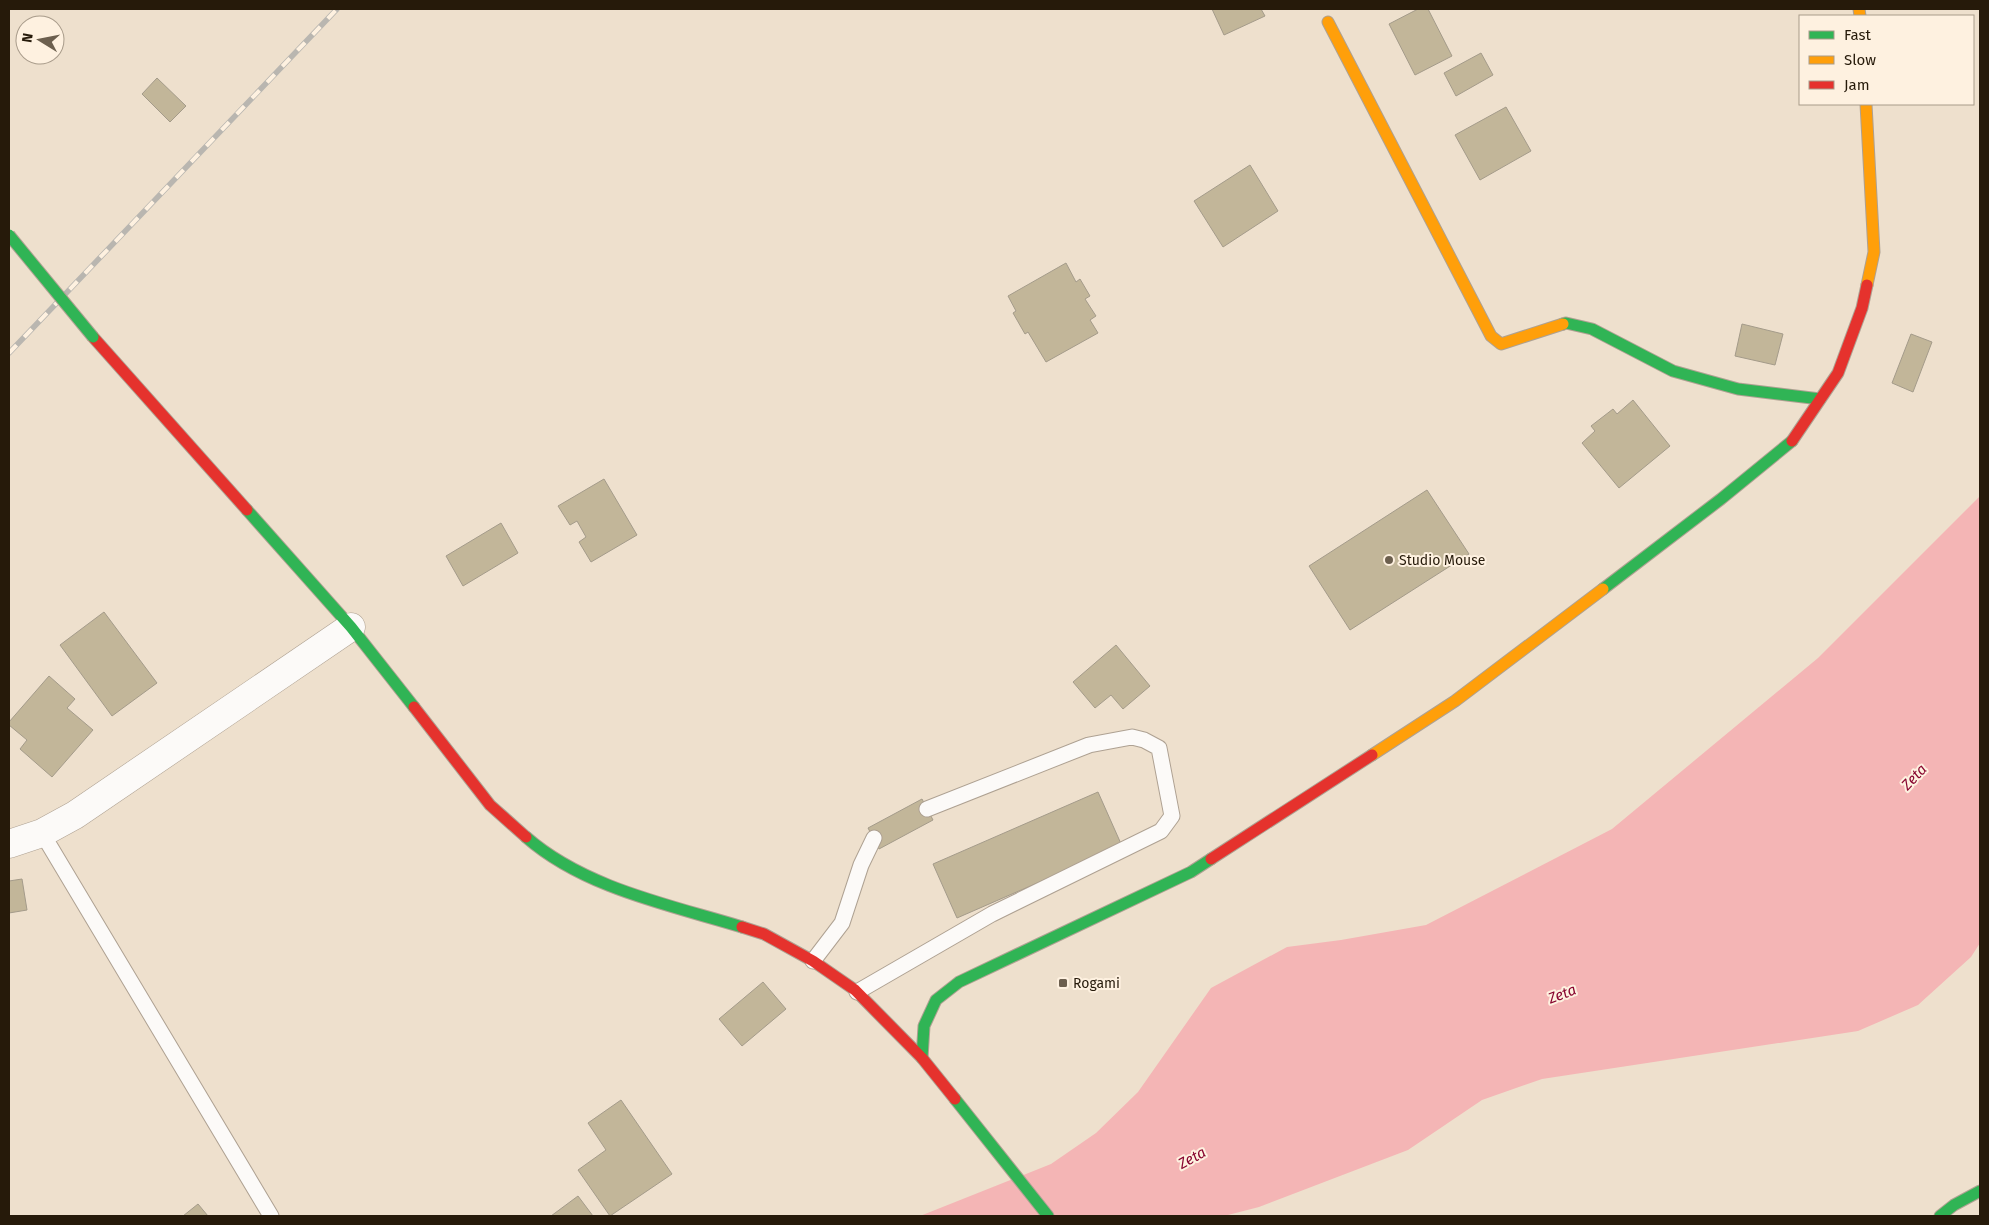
<svg xmlns="http://www.w3.org/2000/svg" width="1989" height="1225" font-family="'Fira Sans',sans-serif">
	<rect width="100%" height="100%" fill="#eee0cd"/>
	<!-- water -->
	<path fill="#f4b5b5" d="M1980 496V943L1971 957 1918 1005 1858 1031 1542 1079 1482 1100 1408 1150 1259 1207 1224 1216H920L1051 1164 1096 1133 1138 1092 1211 988 1287 947 1341 940 1426 925 1612 829 1818 658Z"/>
	<!-- building -->
	<path fill="#c2b699" stroke="#a49b8a" d="M1212 9H1261L1265 16 1224 35Z
		M1418 9H1428L1452 56 1415 75 1389 24Z
		M1481 53 1493 75 1456 96 1444 73Z
		M157 78 186 106 170 122 142 94Z
		M1506 107 1531 151 1480 180 1455 135Z
		M1250 165 1278 211 1223 247 1194 201Z
		M1066 263 1076 282 1080 279 1090 296 1085 299 1096 316 1090 320 1098 333 1046 362 1028 332 1025 334 1013 313 1016 311 1008 296Z
		M1742 324 1783 334 1775 365 1735 356Z
		M1911 334 1932 342 1913 392 1892 383Z
		M1633 400 1670 446 1619 488 1582 443 1595 431 1591 426 1613 409 1617 414Z
		M604 479 637 535 591 562 579 542 586 537 577 521 570 525 558 506Z
		M1427 490 1469 554 1350 630 1309 566Z
		M501 523 518 553 463 586 446 556Z
		M104 612 157 683 112 716 60 645Z
		M1116 645 1150 686 1123 709 1111 695 1095 708 1073 682Z
		M49 676 75 699 67 708 93 730 52 777 20 749 27 740 9 725V722Z
		M1098 792 1122 846 957 918 933 864Z
		M922 799 933 820 879 849 868 828Z
		M22 879 27 910 9 913V881Z
		M763 982 786 1009 742 1046 719 1019Z
		M621 1100 672 1174 610 1216 578 1170 606 1150 588 1123Z
		M578 1196 593 1216H551Z
		M198 1204 208 1216H183Z"/>
	<g fill="none" stroke-linecap="round" stroke-linejoin="round">
		<defs>
			<path id="lane" d="M42 833 271 1216
				M813 961 842 923 861 865 874 838
				M857 992 992 914 1161 831 1172 816 1159 748 1144 740 1132 737 1089 745 927 809"/>
			<path id="street" d="M9 844 42 833 75 815 351 627"/>
			<path id="fast" d="M1563 324 1566 323 1592 329 1673 371 1738 389 1820 399
				M247 510 351 627 414 707
				M1603 589 1721 499 1792 441
				M526 837C584 888 670 905 742 927
				M922 1058 924 1026 936 1000 959 982 1191 872 1211 859
				M955 1099 1048 1216
				M1940 1216 1954 1205 1980 1191"/>
			<path id="slow" d="M1859 9 1860 16
				M1328 22 1491 336 1501 344 1563 324
				M1866 104 1874 252 1867 285
				M1372 755 1455 701 1603 589"/>
			<path id="jam" d="M93 337 247 510
				M1792 441 1838 373 1862 308 1867 285
				M414 707 490 805 526 837
				M1211 859 1372 755
				M742 927 764 934 813 961 855 990 922 1058 955 1099"/>
		</defs>
		<!-- lane casing -->
		<use href="#lane" stroke="#aea192" stroke-width="17"/>
		<!-- street casing -->
		<use href="#street" stroke="#aea192" stroke-width="29"/>
		<!-- fast casing -->
		<use href="#fast" stroke="#aea192" stroke-width="13"/>
		<!-- slow casing -->
		<use href="#slow" stroke="#aea192" stroke-width="13"/>
		<!-- jam casing -->
		<use href="#jam" stroke="#aea192" stroke-width="13"/>
		<!-- lane -->
		<use href="#lane" stroke="#fcfaf8" stroke-width="15"/>
		<!-- street -->
		<use href="#street" stroke="#fcfaf8" stroke-width="28"/>
		<!-- fast -->
		<use href="#fast" stroke="#30b455" stroke-width="11"/>
		<!-- slow -->
		<use href="#slow" stroke="#ff9f0a" stroke-width="11"/>
		<!-- jam -->
		<use href="#jam" stroke="#e5322d" stroke-width="11"/>
		<defs>
			<path id="rail" d="M9 353 337 9"/>
		</defs>
		<!-- rail casing -->
		<use href="#rail" stroke="#b9b6b0" stroke-width="5.5"/>
		<!-- rail -->
		<use href="#rail" stroke="#fef1e0" stroke-width="4" stroke-dasharray="11" stroke-linecap="butt"/>
		<defs>
			<path id="fast-bridge" d="M9 235 93 337"/>
		</defs>
		<!-- fast-bridge casing -->
		<use href="#fast-bridge" stroke="#aea192" stroke-width="13" stroke-linecap="butt"/>
		<!-- fast-bridge -->
		<use href="#fast-bridge" stroke="#30b455" stroke-width="11"/>
	</g>
	<!-- markers -->
	<g fill="#6c5f4e" stroke="#fef1e0" stroke-width="2">
		<circle cx="1389" cy="560" r="5"/>
		<rect x="1058" y="978" width="10" height="10" rx="2.5"/>
	</g>
	<g text-anchor="middle" dominant-baseline="central" stroke-width="4" stroke-linejoin="round" paint-order="stroke">
		<!-- poi labels -->
		<g font-size="14" fill="#261a0a" stroke="#fef1e0" text-anchor="start">
			<text x="1399" y="560">Studio Mouse</text>
			<text x="1073" y="983">Rogami</text>
		</g>
		<!-- water labels -->
		<g font-size="15" font-style="italic" fill="#880630" stroke="#fef1e0">
			<text transform="translate(1914 777) rotate(-47)">Zeta</text>
			<text transform="translate(1562 994) rotate(-21)">Zeta</text>
			<text transform="translate(1192 1158) rotate(-29)">Zeta</text>
		</g>
	</g>
	<!-- border -->
	<rect width="1989" height="1225" fill="none" stroke="#261a0a" stroke-width="20"/>
	<!-- legend -->
	<rect x="1799" y="15" width="175" height="90" fill="#fef1e0" stroke="#a89b8a"/>
	<rect x="1809" y="31" width="25" height="8" fill="#30b455" stroke="#a89b8a"/>
	<text x="1844" y="40" font-size="15" fill="#261a0a">Fast</text>
	<rect x="1809" y="56" width="25" height="8" fill="#ff9f0a" stroke="#a89b8a"/>
	<text x="1844" y="65" font-size="15" fill="#261a0a">Slow</text>
	<rect x="1809" y="81" width="25" height="8" fill="#e5322d" stroke="#a89b8a"/>
	<text x="1844" y="90" font-size="15" fill="#261a0a">Jam</text>
	<!-- north arrow -->
	<g transform="translate(40 40) rotate(280)"><circle r="24" fill="#fef1e0" stroke="#a89b8a"/>
	<path d="M0-4L9 19L0 12L-9 19Z" fill="#6c5f4e"/>
	<text y="-8" font-size="14" font-weight="bold" text-anchor="middle" fill="#261a0a">N</text>
	</g>
</svg>
